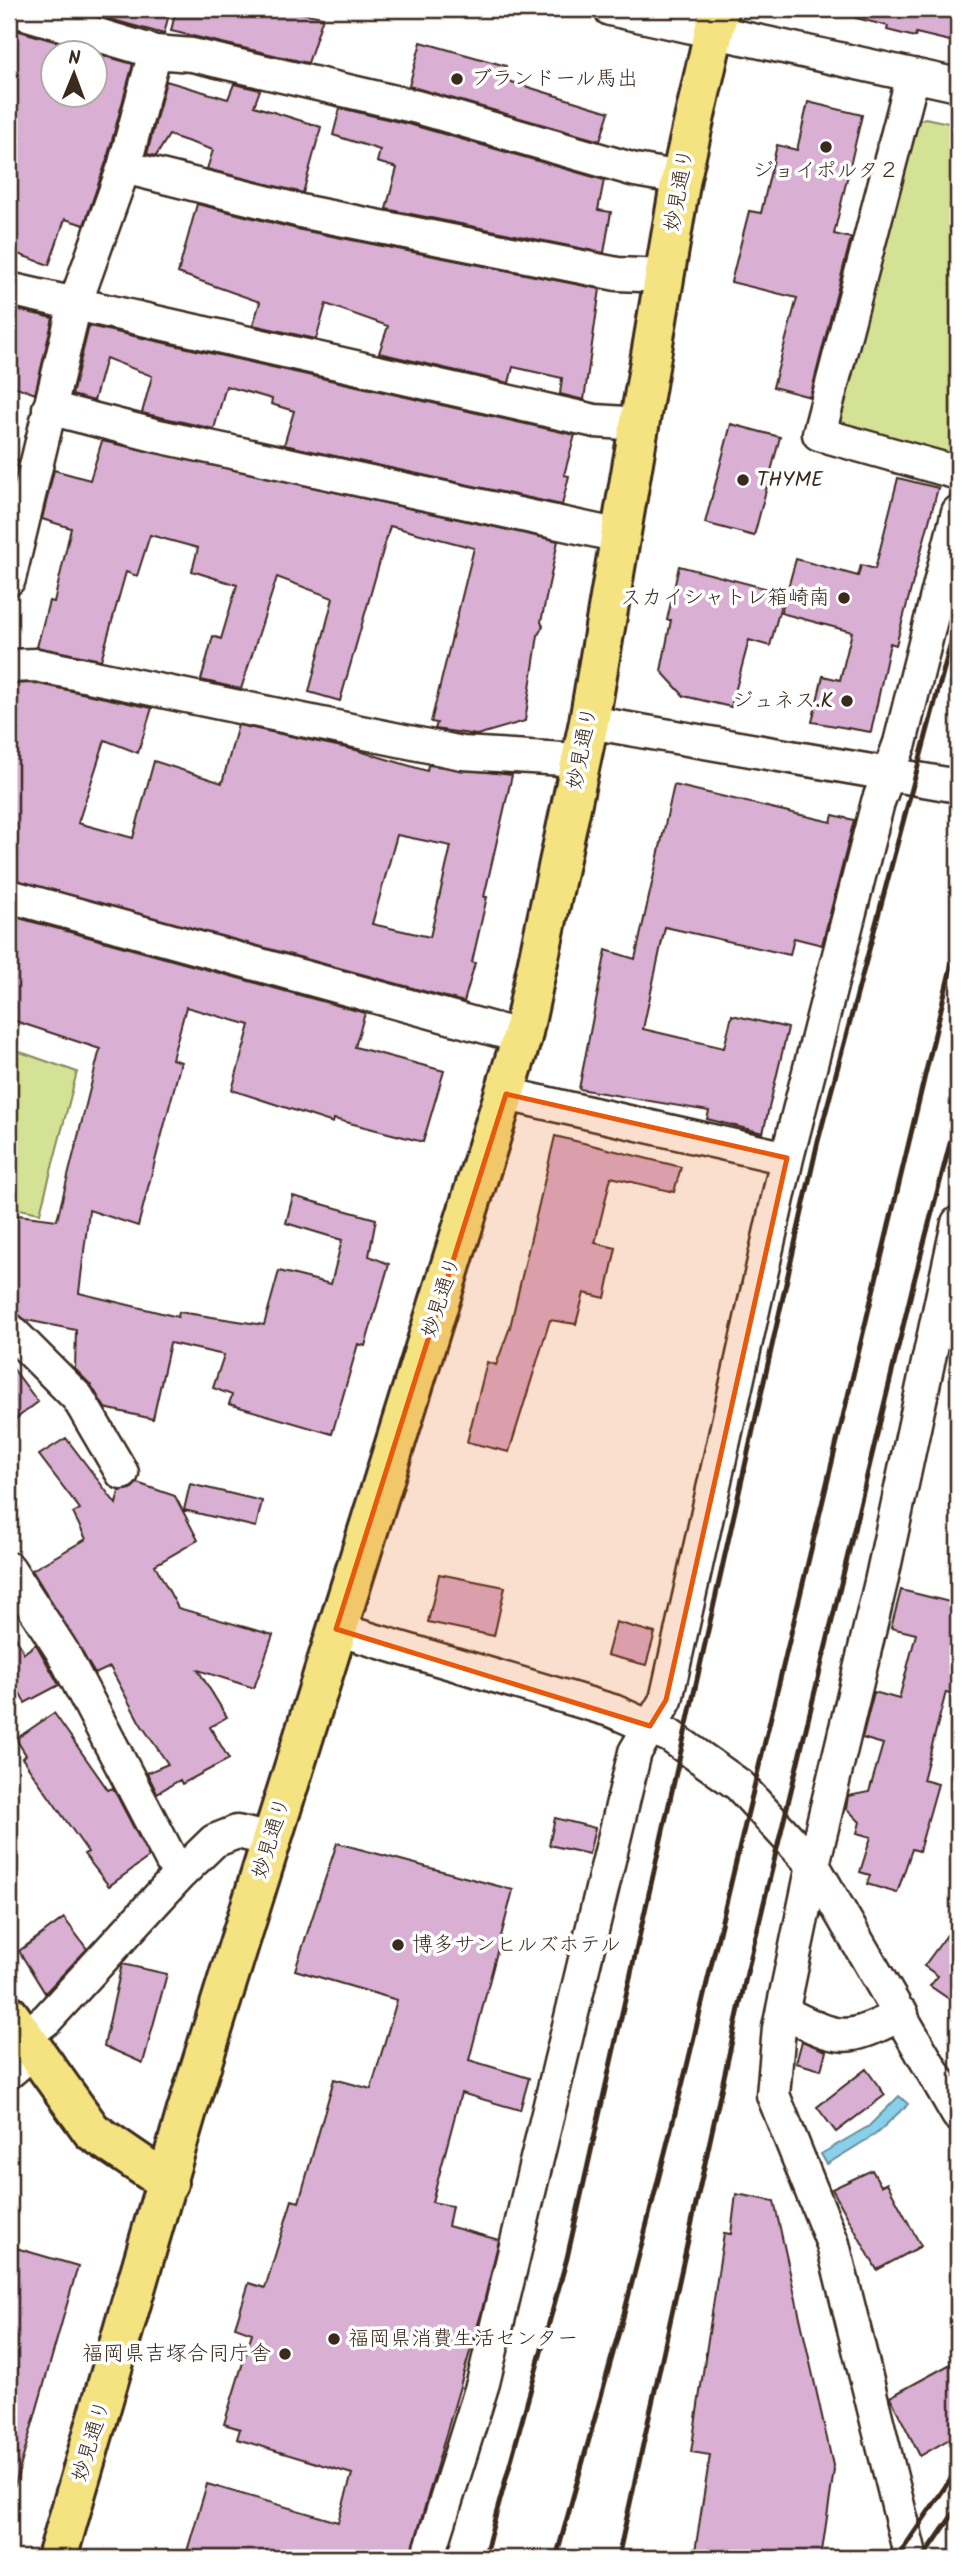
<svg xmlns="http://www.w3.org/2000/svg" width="967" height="2567" font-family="Kalam,'Klee One',sans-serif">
	<rect width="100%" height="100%" fill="#fff"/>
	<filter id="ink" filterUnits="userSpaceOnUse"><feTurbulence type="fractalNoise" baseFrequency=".0143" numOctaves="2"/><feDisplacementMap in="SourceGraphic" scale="14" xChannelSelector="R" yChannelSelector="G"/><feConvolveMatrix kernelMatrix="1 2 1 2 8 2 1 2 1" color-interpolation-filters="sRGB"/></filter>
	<g filter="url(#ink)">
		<!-- green -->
		<path fill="#d4e295" stroke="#88865a" stroke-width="2" d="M925 118 958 125V458L841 424 836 414 916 122Z
			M9 1048 77 1072 40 1213 9 1207Z"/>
		<!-- water -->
		<path fill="#89d0eb" stroke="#6a8e99" stroke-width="2" d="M899 2096 908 2104 876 2134 827 2164 821 2154 869 2126Z"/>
		<!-- building -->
		<path fill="#d9afd4" stroke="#3b2a1e" stroke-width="2" fill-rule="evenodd" d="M85 9H150L169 14 164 34 84 12Z
			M176 9H279L323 17 308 63 171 31Z
			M857 9H958V43L916 33 915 37 887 30 888 26 856 18Z
			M9 28 92 52H52V94H94V53L133 64 106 162 84 225 65 219 49 265 9 251Z
			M421 42 506 66 502 79 609 112 600 141 409 86Z
			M166 81 228 99 234 84 260 90 254 106 321 127 303 193 207 169 213 150 169 135 156 156 147 154Z
			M808 102 862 115 834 234 851 238 810 397 773 387 797 298 731 282 749 211 761 213 777 145 797 150Z
			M340 108 412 125 604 180 598 210 611 212 604 253 386 209 397 168 377 162 380 150 333 135Z
			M197 204 301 230 600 289 584 400 560 394 562 378 513 367 509 383 379 353 388 326 326 304 316 339 253 325 260 302 178 273Z
			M9 308 53 318 35 394 9 384Z
			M89 326 575 435 564 475 569 476 562 505 284 445 294 411 271 404 272 399 226 386 214 429 142 413 152 376 106 358 94 401 72 395Z
			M731 424 780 437 754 536 705 523Z
			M102 441 558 541 541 622 543 626 538 635 525 721 477 735 435 729 437 723 431 722 474 548 390 526 340 701 309 692 333 598 277 577 241 689 201 680 213 636 221 639 237 585 192 571 198 548 150 535 137 576 126 572 101 660 37 647 49 601 54 602 71 528 42 519 54 470 90 480Z
			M9 458 19 460 9 501Z
			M898 478 938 488 896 645 890 643 871 732 812 722 823 676 840 680 852 632 781 613 796 559 858 576 861 565 875 569Z
			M679 566 784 593 770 646 749 640 731 707 684 696 661 671 671 620H667Z
			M34 683 152 708 138 753 105 740 78 823 133 838 154 761 222 783 238 725 356 750 427 771 428 765 512 775 484 897H487L472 962 475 963 464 1002 9 878V684ZM397 835 451 846 430 937 372 924Z
			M674 785 831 822 833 815 854 820 822 945 794 938 790 955 665 927 643 1029 724 1048 732 1015 788 1028 763 1133 707 1119 709 1111 579 1089 606 950 635 959Z
			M15 917 365 1013 355 1047 444 1071 423 1142 334 1119 333 1123 232 1090 250 1025 186 1007 172 1059 181 1062 138 1226 89 1210 79 1293 178 1317 179 1312 264 1325 279 1271 331 1284 342 1240 286 1223 293 1196 376 1219 369 1256 389 1264 365 1346 358 1344 332 1434 229 1404 232 1395 213 1388 224 1355 170 1343 153 1419 105 1408 91 1385 75 1369 76 1330 26 1320 9 1311V1214L57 1220 100 1049 9 1019V938Z
			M555 1136 681 1167 674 1192 611 1177 595 1243 616 1248 605 1298 584 1293 576 1324 550 1320 509 1452 467 1442 487 1362 496 1365 510 1327Z
			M9 1363 38 1402 9 1424Z
			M66 1438 116 1504 119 1491 131 1489 137 1483 175 1496 198 1540 155 1565 178 1608 273 1635 254 1688 198 1670 227 1717 210 1727 229 1759 182 1784 180 1780 157 1793 147 1773 168 1764 140 1723 110 1667 95 1674 32 1570 86 1539 73 1513 80 1509 39 1455Z
			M190 1484 262 1501 256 1527 184 1510Z
			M439 1574 505 1587 494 1636 428 1622Z
			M901 1590 958 1604V1695L946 1692 923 1780 938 1784 919 1851 912 1849 897 1893 867 1884 870 1875 860 1872 871 1837 857 1833 860 1822 846 1808 848 1796 869 1792 883 1744 862 1738 874 1692 899 1699 916 1634 891 1628Z
			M616 1622 655 1633 646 1665 607 1655Z
			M9 1625 24 1653 36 1644 59 1685 25 1703 9 1672Z
			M54 1713 108 1790 113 1788 149 1857 109 1886 84 1854 88 1852 22 1758 26 1755 16 1739Z
			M555 1818 595 1828 589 1854 549 1845Z
			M337 1843 513 1890 469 2060 529 2078 520 2110 461 2093 432 2202 452 2206 448 2226 499 2240 481 2314 410 2558H185L207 2484 338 2522 352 2474 237 2439 240 2429 224 2424 252 2333 235 2327 249 2283 265 2288 292 2200 299 2202 334 2079 371 2089 397 2000 295 1970Z
			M64 1918 87 1949 45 1993 19 1951Z
			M958 1920V2005L930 1986 938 1976 924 1966Z
			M122 1964 167 1974 143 2063 104 2046Z
			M802 2041 826 2051 821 2070 796 2063Z
			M866 2069 885 2095 836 2132 817 2107Z
			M872 2170 881 2186 887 2183 921 2246 877 2270 832 2189Z
			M736 2194 774 2201 834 2470 821 2558H694L710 2455 691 2452 724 2233 731 2234Z
			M9 2246 78 2266 15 2485 9 2484Z
			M958 2360V2434L920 2456 890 2397Z"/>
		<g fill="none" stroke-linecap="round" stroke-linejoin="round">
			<defs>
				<path id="minor" d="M11 9 155 52 192 55 417 107 635 170 681 178
					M610 9 958 85
					M913 75 819 434 958 473
					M124 167 305 212 617 274 665 276
					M9 289 595 421 641 424
					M49 408 158 436 620 536
					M9 579 75 304 124 167 155 52
					M9 666 36 665 462 753 581 760
					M589 722 958 786
					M9 896 522 1037
					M506 1094 787 1158
					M9 1329 78 1398 122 1473
					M9 1569 62 1651 179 1875 214 1841 237 1832 272 1840
					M336 1629 613 1711 670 1736 739 1785 813 1865 958 2115
					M783 2012C841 2041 844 2043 902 2014
					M24 2037 47 2019 179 1875
					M9 2072 34 2051
					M428 2558 483 2383 635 1752 666 1700 787 1158 878 802 900 743 958 512
					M911 2558 833 2244 773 2095 779 2028 813 1865 881 1582 958 1223"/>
				<path id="major" d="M9 2015 92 2131 168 2183
					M57 2558 186 2114 522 1037 589 722 681 178 719 9"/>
			</defs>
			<!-- minor casing -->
			<use href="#minor" stroke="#3b2a1e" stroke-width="37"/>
			<!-- major casing -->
			<use href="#major" stroke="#3b2a1e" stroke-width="44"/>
			<!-- minor -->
			<use href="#minor" stroke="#fff" stroke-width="32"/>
			<!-- major -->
			<use href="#major" stroke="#f5e382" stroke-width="38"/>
			<!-- rail -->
			<path stroke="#3b2a1e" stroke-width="5" d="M484 2558 567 2258 818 1141 958 616
				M556 2558 625 2310 687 2066 958 938
				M618 2558 746 1977 914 1281 958 1113
				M897 2558 958 2468
				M923 2558 958 2507"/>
		</g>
	</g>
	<!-- marked area -->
	<path fill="#e8590c" fill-opacity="0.2" stroke="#e8590c" stroke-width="5" stroke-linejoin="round" d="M506 1094 787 1158 666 1700 650 1726 336 1629Z"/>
	<!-- markers -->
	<g fill="#3b2a1e" stroke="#fff" stroke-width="2.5">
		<circle cx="457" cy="79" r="7"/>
		<circle cx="826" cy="147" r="7"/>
		<circle cx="743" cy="480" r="7"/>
		<circle cx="844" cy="598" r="7"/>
		<circle cx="847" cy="701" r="7"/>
		<circle cx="398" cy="1945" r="7"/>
		<circle cx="334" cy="2339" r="7"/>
		<circle cx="285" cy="2354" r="7"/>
	</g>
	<g text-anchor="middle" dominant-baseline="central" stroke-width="7" stroke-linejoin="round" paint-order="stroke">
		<!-- poi labels -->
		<g font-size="21" fill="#3b2a1e" stroke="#fff" text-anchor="start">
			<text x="471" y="79">ブランドール馬出</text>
			<text x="826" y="171" text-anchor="middle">ジョイポルタ２</text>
			<text x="757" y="480">THYME</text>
			<text x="830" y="598" text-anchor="end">スカイシャトレ箱崎南</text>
			<text x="833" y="701" text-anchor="end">ジュネス.K</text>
			<text x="412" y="1945">博多サンヒルズホテル</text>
			<text x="348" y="2339">福岡県消費生活センター</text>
			<text x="271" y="2354" text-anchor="end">福岡県吉塚合同庁舎</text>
		</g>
		<!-- street labels -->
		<g font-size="21" fill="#3b2a1e" stroke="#fff">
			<text transform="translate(680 190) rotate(-80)">妙見通り</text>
			<text transform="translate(583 748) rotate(-79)">妙見通り</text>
			<text transform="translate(442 1297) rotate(-72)">妙見通り</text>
			<text transform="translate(272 1838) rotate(-73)">妙見通り</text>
			<text transform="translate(92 2441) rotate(-73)">妙見通り</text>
		</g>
	</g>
	<!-- margin -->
	<rect width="967" height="2567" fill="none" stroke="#fff" stroke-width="35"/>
	<rect x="18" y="18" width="932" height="2532" fill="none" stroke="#3b2a1e" stroke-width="2.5" filter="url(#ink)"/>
	<!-- north arrow -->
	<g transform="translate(74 74) rotate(1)"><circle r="33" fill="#ffffff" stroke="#b1aaa5" stroke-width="2"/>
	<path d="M0-5L12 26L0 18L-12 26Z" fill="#3b2a1e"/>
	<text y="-10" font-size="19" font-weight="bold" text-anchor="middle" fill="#3b2a1e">N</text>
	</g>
</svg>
